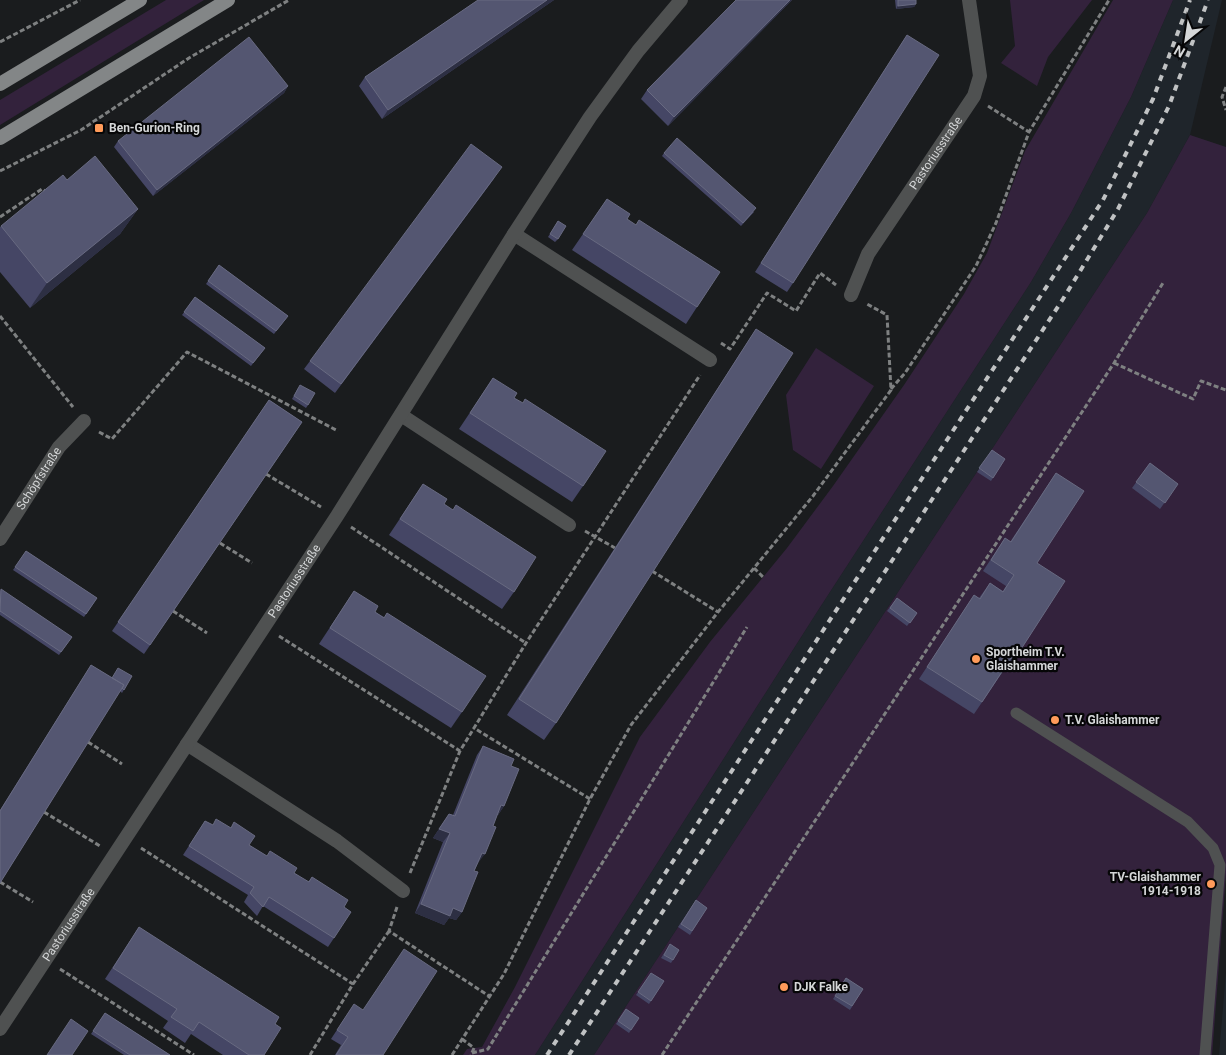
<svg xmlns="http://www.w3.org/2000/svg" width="1226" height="1055" font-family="Roboto,sans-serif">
	<rect width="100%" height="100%" fill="#1a1c1e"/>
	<!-- built -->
	<path fill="#1f252b" d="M1173 0H1222L1190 135 1147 213 594 1055H535L817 612 1031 282 1071 213 1131 97Z
		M1226 972V1055H1219Z"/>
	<!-- green -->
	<path fill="#33223c" d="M166 0H204L0 125V100Z
		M1010 0H1092L1048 57 1037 86 1001 63 1015 46Z
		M1113 0H1173L1131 97 1071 213 1031 282 817 612 535 1055H463L467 1049 482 1047 515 987 640 737 710 642 787 548 833 486 904 385 964 294 987 253 1025 151Z
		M1190 135 1226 147V873L1212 1055H594L1147 213Z
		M816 348 874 386 821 469 793 450 786 395Z"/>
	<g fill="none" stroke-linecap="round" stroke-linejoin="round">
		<!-- path -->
		<path stroke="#7e8081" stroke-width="3" stroke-dasharray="5 2.5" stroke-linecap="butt" d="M0 42 80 0
			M1226 87 1222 97 1226 110
			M988 106 1029 132
			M0 171 81 130 189 58 289 0
			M0 217 42 189 48 193
			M0 316 73 407
			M721 343 730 349 767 293 796 311 820 273 836 285
			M1114 363 1193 399 1201 381 1226 390
			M891 389 905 373 976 266 996 223 1029 132 1109 0
			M99 432 112 439 187 352 338 431
			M266 474 321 507
			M351 527 526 643
			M585 531 615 548
			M220 543 252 563
			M754 568 763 577
			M652 571 718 612
			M173 611 207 633
			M279 636 460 751
			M88 742 122 764
			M590 799 474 728 526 643 700 375
			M44 812 100 846
			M141 848 353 984
			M410 873 460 751 474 728
			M0 882 33 902
			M397 907 389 931 489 996
			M60 969 194 1055
			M462 1039 474 1048 471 1055
			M472 1053 488 1049 747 627
			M310 1055 353 984 389 931
			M452 1055 504 974 590 799 631 725 718 612 813 496 891 390 887 315 867 304
			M662 1055 1114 363 1163 283"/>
		<!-- service -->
		<path stroke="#4f5151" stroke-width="11" d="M1016 713 1188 822 1213 848 1220 865 1205 1055"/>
		<!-- minor -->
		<g stroke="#4f5151" stroke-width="14">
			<path d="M514 234 710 360"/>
			<path id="s1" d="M851 295 868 254 974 96 980 76 969 0"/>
			<path d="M401 415 569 525"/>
			<path id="s2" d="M0 539 59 447 84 421"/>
			<path d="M187 744 337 841 403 891"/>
			<path id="s3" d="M0 1029 337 516 514 234 590 117 638 51 681 0"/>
		</g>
		<!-- primary -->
		<path stroke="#838687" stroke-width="14" d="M0 84 140 0
			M0 138 228 0"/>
		<!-- rail -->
		<path stroke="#c0c2c3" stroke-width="4" stroke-dasharray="6 6" stroke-linecap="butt" d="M547 1055 1103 200 1153 99 1190 0
			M569 1055 1063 299 1118 209 1169 106 1208 0"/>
	</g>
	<!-- wall -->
	<path fill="#454665" d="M478 0H554L382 119 359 86 365 77Z
		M736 0H792L668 126 641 99 647 90Z
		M895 0H916V4L914 7 896 9Z
		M907 35 793 283 787 292 755 272Z
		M288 86 284 93 153 196 114 147 118 141Z
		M664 153 754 212 741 226 662 156Z
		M496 176 335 393 304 369 310 361Z
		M67 180 138 209 120 234 30 308 0 272V227Z
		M607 199 627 219 697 307 686 324 572 250Z
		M558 221V239L555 242 548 237Z
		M219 265 288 316 274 334 206 284Z
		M195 297 265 348 251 366 182 315Z
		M756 329 556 723 544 740 507 715 745 346Z
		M493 378 514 398 583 486 572 502 459 429Z
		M298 388 308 405 306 408 292 399Z
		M269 400 302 422 144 654 112 631Z
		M992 450 1005 459 991 481 977 472Z
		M1150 463 1178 484 1160 509 1132 488Z
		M1056 473 1037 563 1014 660 1006 671 1004 670 974 714 919 679 974 595 979 598 990 583 1003 591 1006 586 983 571 1005 538 1010 542Z
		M423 484 444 504 514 592 502 609 389 535Z
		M26 551 97 598 84 617 13 570Z
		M0 590 72 637 59 655 0 615Z
		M354 591 375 612 384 617 462 712 451 728 319 644Z
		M897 598 917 613 907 626 887 611Z
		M91 665 112 678 132 676 122 693 120 691 0 883V810Z
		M483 746 511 766 504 806 498 815H497L478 863 474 871 462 912 456 920 449 918 444 925 415 913 443 842 433 838 449 814 453 815 477 755Z
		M205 821 212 825 231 828 234 822 249 845 308 882 312 877 344 907 334 938 328 947 263 906 257 916 244 902 248 895 183 855Z
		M696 900 707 908 690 935 678 927Z
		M139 927 275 1024 264 1055H223L191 1034 185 1043 163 1028 168 1021 105 979Z
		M670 944 679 950 671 963 661 958Z
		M651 973 664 981 649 1004 636 995Z
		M846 978 863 989 850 1010 833 999Z
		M354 1004 383 1055H335L341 1045 331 1039Z
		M626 1009 639 1018 629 1033 616 1024Z
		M105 1013 170 1055H124L91 1034Z"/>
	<!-- shaded-wall -->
	<path fill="#2d2f43" d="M547 0H554L382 119 388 110Z
		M790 0H792L668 126 674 117Z
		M916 4 914 7 896 9 898 6Z
		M288 86 284 93 153 196 157 190Z
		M138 209 120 234 30 308 47 283Z
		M501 805 504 806 498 815 495 814Z
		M439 829 450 833 443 842 433 838Z
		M482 853 485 854 478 863 475 862Z
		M421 904 453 908 462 912 456 920 449 918 444 925 415 913Z"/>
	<!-- building -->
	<path fill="#545671" stroke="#686a81" d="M478 0H547L388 110 365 77Z
		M736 0H790L674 117 647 90Z
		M898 0H916V4L898 6Z
		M907 35 939 55 793 283 761 263Z
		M249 37 288 86 157 190 118 141Z
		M677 138 756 208 743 223 664 153Z
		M471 144 502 167 341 384 310 361Z
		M95 156 138 209 47 283 1 226 63 175 67 180Z
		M607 199 630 214 627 219 636 225 639 220 720 272 697 307 583 234Z
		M558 221 566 226 558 239 550 234Z
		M219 265 288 316 276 331 208 281Z
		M195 297 265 348 253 363 184 312Z
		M756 329 793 353 556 723 519 699Z
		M493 378 517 393 514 398 523 403 525 399 606 451 583 486 470 413Z
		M300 385 315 393 308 405 294 396Z
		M269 400 302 422 150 645 118 622Z
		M992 450 1005 459 993 478 979 468Z
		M1150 463 1178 484 1165 503 1136 482Z
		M1056 473 1084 491 1037 563 1065 581 1014 660 1011 658 982 702 927 667 974 595 980 599 990 583 1003 592 1014 575 991 560 1005 538 1011 542Z
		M423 484 447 499 444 504 453 510 456 505 536 557 514 592 400 519Z
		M26 551 97 598 86 614 15 567Z
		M1 589 72 637 61 652 0 611Z
		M354 591 378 606 375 612 384 618 387 613 486 676 462 712 330 628Z
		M897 598 917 613 910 623 890 608Z
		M91 665 124 685 0 883V811Z
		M118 668 132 676 124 690 122 688 124 685 112 678Z
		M483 746 514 759 511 766 519 769 504 806 501 805 493 826 496 827 485 854 482 853 474 871 478 872 462 912 453 908 450 916 421 904 450 833 439 829 449 814 455 816Z
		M216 819 231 828 234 822 255 836 249 845 267 856 270 851 297 868 294 873 309 882 312 877 348 900 344 907 351 912 334 938 269 897 263 907 250 893 254 887 189 846 205 821 213 825Z
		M696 900 707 908 692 931 681 924Z
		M139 927 279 1017 275 1024 281 1028 264 1055H249L199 1022 193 1031 171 1017 177 1009 113 968Z
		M670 944 679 950 673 960 664 955Z
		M404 949 437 971 383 1055H336L348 1037 337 1030 354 1004 363 1010Z
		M651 973 664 981 651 1001 638 992Z
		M846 978 863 989 852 1006 835 996Z
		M626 1009 639 1018 631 1030 618 1021Z
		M105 1013 170 1055H130L93 1031Z
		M71 1019 88 1031 72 1055H47Z"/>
	<!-- markers -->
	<g fill="#ff9b5a" stroke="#060607" stroke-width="2">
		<rect x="94" y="123" width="10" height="10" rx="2.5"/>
		<circle cx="976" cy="659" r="5"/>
		<circle cx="1055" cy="720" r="5"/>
		<circle cx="1211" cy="884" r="5"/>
		<circle cx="784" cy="987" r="5"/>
	</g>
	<g text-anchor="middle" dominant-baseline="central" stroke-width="4.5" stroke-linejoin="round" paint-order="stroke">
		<!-- poi labels -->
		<g font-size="12" font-weight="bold" fill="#d5d7d8" stroke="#060607" text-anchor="start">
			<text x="109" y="128">Ben-Gurion-Ring</text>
			<text x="986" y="652">Sportheim T.V.<tspan x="986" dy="14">Glaishammer</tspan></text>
			<text x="1065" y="720">T.V. Glaishammer</text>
			<text x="1201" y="877" text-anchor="end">TV-Glaishammer<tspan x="1201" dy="14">1914-1918</tspan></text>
			<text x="794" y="987">DJK Falke</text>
		</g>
		<!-- street labels -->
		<g font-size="12" fill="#d5d7d8" stroke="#060607">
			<text stroke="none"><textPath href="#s1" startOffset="166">Pastoriusstraße</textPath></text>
			<text stroke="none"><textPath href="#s2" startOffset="72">Schöpfstraße</textPath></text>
			<text stroke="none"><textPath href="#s3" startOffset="536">Pastoriusstraße</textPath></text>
			<text stroke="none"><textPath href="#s3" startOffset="125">Pastoriusstraße</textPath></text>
		</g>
	</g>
	<!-- north arrow -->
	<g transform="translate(1186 40) rotate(210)" stroke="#060607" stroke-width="4" paint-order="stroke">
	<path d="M0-4L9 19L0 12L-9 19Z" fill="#d5d7d8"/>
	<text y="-8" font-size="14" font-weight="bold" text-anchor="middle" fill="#d5d7d8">N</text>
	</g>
</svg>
